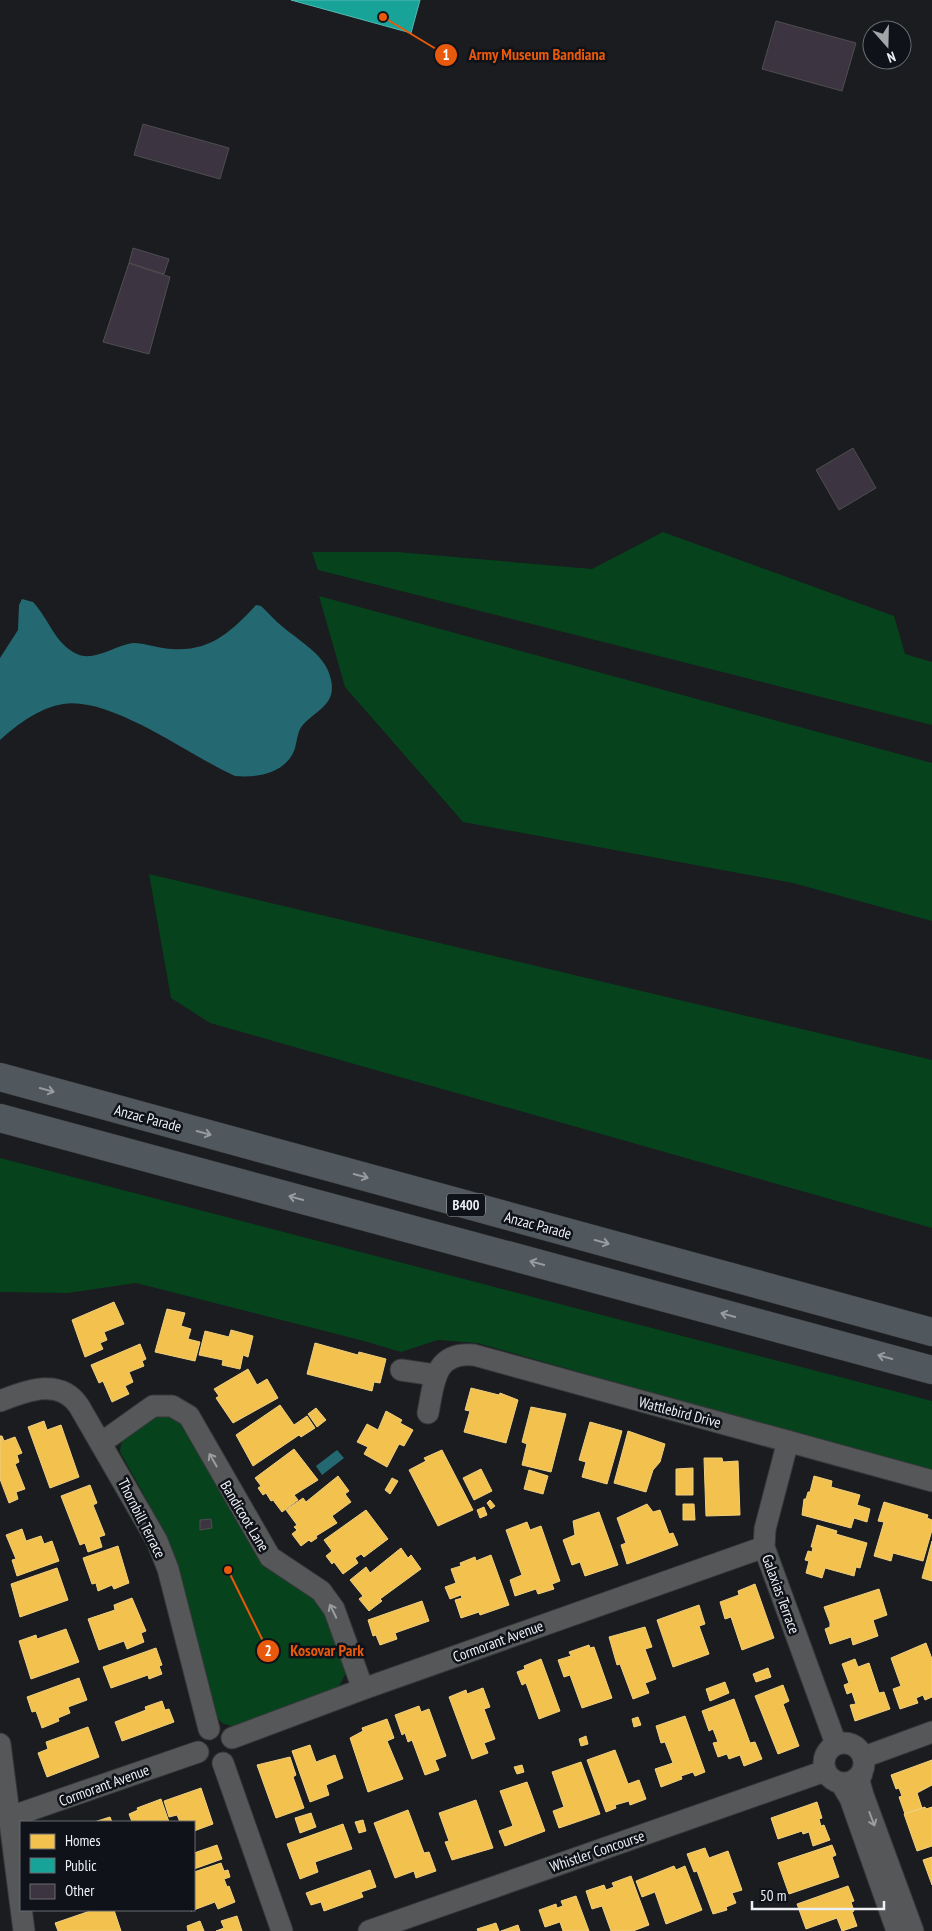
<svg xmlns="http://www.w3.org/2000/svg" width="932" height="1931" font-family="'PT Sans Narrow',sans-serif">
	<rect width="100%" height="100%" fill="#1a1c1f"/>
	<!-- green -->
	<path fill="#06421c" d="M663 532 894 616 905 654 932 662V725L318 570 312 552H397L592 569Z
		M319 596 932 763V921L793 883 463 822 345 687Z
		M149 874 932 1060V1228L210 1023 171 998Z
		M0 1158 932 1401V1472L477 1343 438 1340 401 1352 364 1341 136 1283 68 1293 0 1292Z
		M165 1416 181 1421 301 1585 325 1611 345 1665V1675L336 1692 234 1727 222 1723 217 1717 175 1564 147 1500 120 1452C121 1430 146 1417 165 1416Z"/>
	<!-- water -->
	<path fill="#246972" d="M22 599 33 602C49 619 55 644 77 654 94 662 116 645 133 643 145 643 158 648 171 649 210 652 231 632 256 605L261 606C269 613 275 621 283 627 298 640 322 653 329 673 340 704 318 708 302 726 297 732 297 743 294 751 284 774 256 778 235 776 190 756 111 696 63 704 39 708 18 724 0 740V658L18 630 19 605Z
		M337 1450 344 1458 322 1475 316 1466Z"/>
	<!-- homes -->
	<path fill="#f2c14e" stroke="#f0cf80" d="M114 1302 124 1324 104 1332 107 1340 100 1343 103 1349 85 1357 72 1320Z
		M167 1309 185 1313 181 1326 191 1329 188 1339 200 1342 195 1361 155 1352Z
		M231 1330 253 1336 248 1357 243 1355 240 1369 222 1365 223 1360 199 1355 205 1331 229 1337Z
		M315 1343 358 1355 359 1352 386 1359 380 1383 374 1382 372 1391 307 1374Z
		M140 1344 146 1359 142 1361 144 1366 129 1372 133 1382 125 1386 129 1394 112 1402 103 1381 99 1383 91 1365Z
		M248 1369 257 1385 267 1379 278 1398 233 1423 216 1398 219 1396 214 1389Z
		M471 1388 499 1395 500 1393 518 1400 506 1443 464 1432 470 1411 465 1410Z
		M280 1405 294 1425 307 1416 315 1428 301 1437 299 1435 253 1466 236 1435Z
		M531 1407 566 1414 551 1472 522 1465 527 1444 522 1442Z
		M316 1408 326 1420 317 1427 308 1414Z
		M386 1411 402 1420 400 1423 413 1430 404 1446 399 1444 387 1467 364 1454 368 1447 357 1442 367 1424 378 1430Z
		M44 1421 47 1430 61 1425 79 1477 50 1488 28 1427Z
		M590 1422 622 1431 607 1484 582 1477 586 1462 579 1460Z
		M628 1431 665 1444 660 1462 653 1470 646 1492 614 1483Z
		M0 1436H2L4 1441 15 1437 22 1453 17 1455 19 1462 15 1464 25 1489 16 1492 18 1499 9 1503 0 1479Z
		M294 1449 318 1480 294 1495 298 1500 282 1512 273 1500 271 1501 266 1493 263 1495 258 1488 261 1486 255 1478Z
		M442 1450 473 1510 438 1526 409 1470 426 1461 424 1458Z
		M704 1458H722L723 1462 738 1461 740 1515 706 1516Z
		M693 1468V1495H676V1469Z
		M481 1469 492 1491 474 1500 463 1478Z
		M529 1470 548 1476 543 1494 524 1489Z
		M338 1476 349 1491 345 1494 351 1502 332 1516 337 1523 316 1536 317 1538 311 1542 309 1540 301 1546 292 1534 297 1530 294 1527 297 1525 286 1510 303 1498 306 1502Z
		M814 1476 832 1481 831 1487 860 1495 857 1505 870 1509 867 1522 854 1518 851 1528 802 1515 804 1499H806L808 1492H810Z
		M392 1478 398 1481 390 1494 385 1490Z
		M90 1485 97 1503 93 1505 105 1535 99 1537 102 1547 88 1552 85 1543 80 1545 61 1496Z
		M490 1500 495 1506 491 1509 487 1503Z
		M884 1502 928 1515 927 1518 932 1520V1530L923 1561 893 1553 891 1561 874 1556 884 1522 878 1521Z
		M647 1504 653 1512 660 1510 669 1534 673 1533 678 1545 627 1564 621 1545 626 1543 617 1518Z
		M683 1504H694L695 1520H683Z
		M484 1507 487 1515 480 1518 477 1510Z
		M366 1510 388 1539 364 1557 361 1554 355 1558 358 1563 343 1574 334 1562 332 1564 326 1556 332 1551 324 1540Z
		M599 1512 618 1565 585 1576 580 1562 572 1565 563 1540 575 1535 573 1521Z
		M527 1522 530 1530 541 1526 560 1581 552 1584 554 1589 538 1594 536 1589 515 1596 510 1580 522 1575 506 1530Z
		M817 1525 837 1531 836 1534 867 1543 860 1568 856 1567 854 1576 825 1568 822 1578 806 1573 809 1561 805 1560 808 1551 812 1552 813 1547H811Z
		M22 1529 26 1541 41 1536 44 1544 52 1541 59 1561 17 1576 12 1560 16 1559 6 1535Z
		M932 1541V1581L922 1578Z
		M118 1546 129 1583 114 1589 112 1585 98 1591 96 1583 92 1584 83 1558Z
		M401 1548 408 1558 411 1555 421 1569 380 1599 382 1601 369 1611 359 1599 363 1596 350 1580 366 1567 370 1573Z
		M491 1555 509 1605 480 1615 479 1612 461 1618 455 1600 462 1598 461 1595 450 1599 445 1587 456 1583 451 1569 461 1566 460 1563 475 1557 476 1561Z
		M57 1568 68 1600 20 1617 11 1584Z
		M755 1584 774 1638 742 1650 731 1617 725 1619 720 1602 739 1595 738 1591Z
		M879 1589 887 1615 873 1620 878 1636 853 1645 851 1637 830 1644 825 1629 830 1627V1623L824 1607Z
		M132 1598 146 1631 141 1633 144 1642 127 1649 124 1641 99 1650 88 1619 115 1610 114 1605Z
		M422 1601 429 1621 395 1633 397 1639 380 1645 376 1635 373 1636 368 1620Z
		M699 1605 705 1624 699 1626 709 1654 673 1667 657 1620Z
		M645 1627 652 1647 645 1649 656 1679 645 1683 649 1693 633 1699 620 1664 617 1665 609 1637Z
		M66 1629 79 1662 31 1679 19 1641 36 1635 37 1639Z
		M926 1643 932 1659V1697L925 1700 923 1695 916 1698 918 1703 900 1709 893 1689 901 1686 891 1658Z
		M589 1645 590 1648 594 1647 612 1698 582 1708 570 1675 564 1677 558 1660 571 1656 569 1652Z
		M156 1648 162 1665 159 1666 162 1674 149 1679 148 1675 111 1688 103 1667Z
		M541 1659 560 1711 539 1719 526 1683 522 1685 517 1672 525 1669 524 1666Z
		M855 1659 858 1667 869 1663 879 1693 884 1692 890 1709 855 1721 850 1705 856 1704 852 1692 847 1694 844 1685 849 1683 842 1664Z
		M768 1668 771 1677 756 1682 753 1674Z
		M79 1678 87 1700 68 1707 70 1713 58 1718 59 1721 42 1728 36 1711 32 1712 27 1697Z
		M725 1682 729 1693 710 1701 706 1689Z
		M783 1685 789 1701 783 1704 799 1746 778 1754 755 1696Z
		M483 1688 490 1707 484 1709 495 1739 484 1743 488 1753 472 1759 449 1697 466 1690 467 1694Z
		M734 1699 750 1743 755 1742 762 1759 744 1766 740 1755 729 1759 727 1754 718 1757 713 1743 718 1742 713 1729 709 1731 702 1711Z
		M162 1701 165 1710 169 1709 174 1722 122 1741 115 1722 146 1710 145 1707Z
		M419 1706 421 1712 429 1709 446 1756 435 1760 439 1770 425 1775 412 1740 408 1742 405 1733 402 1735 395 1715Z
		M685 1716 705 1772 695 1776 693 1772 681 1776 682 1779 661 1787 655 1769 673 1763 665 1742 661 1743 656 1726Z
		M638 1717 641 1725 634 1727 632 1719Z
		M387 1719 394 1738 387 1741 403 1779 368 1792 350 1738 363 1731 362 1728Z
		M88 1727 99 1757 47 1777 38 1753 48 1749 46 1742Z
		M586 1736 588 1744 581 1746 579 1739Z
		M310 1745 316 1762 335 1755 343 1778 326 1785 329 1795 310 1802 292 1751Z
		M615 1750 628 1784 639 1780 646 1799 630 1805 629 1801 615 1805 616 1808 606 1812 587 1760Z
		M290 1757 296 1775 293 1777 304 1808 276 1818 257 1765Z
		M932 1760V1785L917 1793 922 1808 905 1814 899 1797 902 1796 899 1788 896 1789 891 1775Z
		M581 1762 600 1814 559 1828 553 1811 564 1807 552 1772Z
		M522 1765 524 1772 517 1774 514 1767Z
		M527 1782 545 1831 505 1846 499 1831 513 1826 500 1791Z
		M201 1788 213 1824 194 1831V1822H180L177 1815 169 1817 164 1801Z
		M161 1799 169 1822H132L129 1814 138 1810 137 1808Z
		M476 1800 493 1848 452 1860 445 1842 449 1841 439 1813Z
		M817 1802 822 1818 819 1819 821 1826 824 1825 830 1840 813 1846 809 1832 803 1834 802 1831 778 1839 771 1818Z
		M925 1807 926 1809 932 1807V1846L917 1851 904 1814Z
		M408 1810 424 1853 429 1852 436 1871 416 1878 414 1871 395 1878 374 1823Z
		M311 1813 316 1827 300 1833 295 1818Z
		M110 1817 112 1822H94Z
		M363 1820 366 1831 359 1833 355 1822Z
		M343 1824 352 1849 315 1862 318 1872 300 1879 287 1844Z
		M217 1845 222 1859 194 1869V1853Z
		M832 1845 836 1855 832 1857 839 1877 789 1894 778 1863Z
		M705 1848 709 1858 728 1851 742 1890 732 1893 736 1903 726 1907 727 1910 713 1914 697 1871 694 1872 687 1854Z
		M932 1857V1885L923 1860Z
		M221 1863 224 1871 228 1870 230 1877 224 1879 227 1887 229 1886 235 1902 218 1909 215 1902 191 1911 194 1910V1872Z
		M674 1866 676 1870 685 1866 702 1910 666 1924 655 1892 642 1897 636 1881Z
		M370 1870 376 1887 361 1892 363 1897 324 1911 321 1902 311 1905 306 1893Z
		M631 1876 649 1925 633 1931H611L602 1906 592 1909 586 1891 604 1885 606 1890 614 1887 612 1883Z
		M848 1886 854 1901 851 1902 854 1911 852 1912 857 1926 842 1931 837 1918 806 1929 797 1904Z
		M576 1896 589 1931H563L560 1922 545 1927 539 1910 556 1904 557 1908 563 1906 561 1901Z
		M93 1910H114L121 1931H58L55 1923Z
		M237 1916 242 1931H216L224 1928 221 1921Z
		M200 1921 204 1931H188L187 1926Z
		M496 1923 499 1931H478L477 1929Z
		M518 1925 520 1931H501Z"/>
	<!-- public -->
	<path fill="#17a398" stroke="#57bab4" d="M291 0H420L411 33Z"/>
	<!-- building -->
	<path fill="#3d3442" stroke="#4e4e50" d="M776 21 856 43 842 91 762 69Z
		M143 124 229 148 220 179 134 155Z
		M133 248 169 259 164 274 129 263Z
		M129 263 170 277 149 354 103 342Z
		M853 448 876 488 839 510 816 470Z
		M211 1519 212 1528 200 1530V1520Z"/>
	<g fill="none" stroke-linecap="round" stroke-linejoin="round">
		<defs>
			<path id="minor" d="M401 1370 435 1375
				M0 1401C26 1391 60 1377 79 1406L157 1541 168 1569 209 1729
				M428 1413C434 1383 434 1351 474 1355L932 1481
				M788 1441 765 1529 764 1547 836 1744
				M101 1443 153 1406H172L189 1416 270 1557 321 1591 334 1609 363 1689
				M232 1738 363 1689 764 1547
				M824 1763a20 20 0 1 1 40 0a20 20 0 1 1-40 0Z
				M0 1744 24 1931
				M864 1757 932 1732
				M223 1763 282 1931
				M862 1773 859 1781 863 1795 913 1931
				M841 1783 850 1798 897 1931
				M10 1817 198 1752
				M369 1931 825 1771"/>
			<path id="primary" d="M0 1077 932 1332
				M0 1118 932 1370"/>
		</defs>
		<!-- minor casing -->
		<use href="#minor" stroke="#37383b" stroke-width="23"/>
		<!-- primary casing -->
		<use href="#primary" stroke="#37383b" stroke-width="29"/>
		<!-- minor -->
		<use href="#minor" stroke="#565759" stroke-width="21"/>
		<!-- primary -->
		<use href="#primary" stroke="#50585d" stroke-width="28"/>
	</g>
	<!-- one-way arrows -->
	<defs><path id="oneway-shaft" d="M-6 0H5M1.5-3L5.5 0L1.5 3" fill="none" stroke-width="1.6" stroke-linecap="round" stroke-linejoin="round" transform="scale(1.25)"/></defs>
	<g stroke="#979ca1">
		<use href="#oneway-shaft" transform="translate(47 1090) rotate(15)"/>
		<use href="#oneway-shaft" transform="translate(204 1133) rotate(15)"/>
		<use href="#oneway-shaft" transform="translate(361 1176) rotate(15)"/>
		<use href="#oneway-shaft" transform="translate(296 1198) rotate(-165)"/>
		<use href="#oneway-shaft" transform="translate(602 1242) rotate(15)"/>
		<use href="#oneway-shaft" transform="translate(537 1263) rotate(-165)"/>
		<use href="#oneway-shaft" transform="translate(728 1315) rotate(-165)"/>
		<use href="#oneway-shaft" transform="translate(885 1357) rotate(-165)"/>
	</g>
	<g stroke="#9a9c9f">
		<use href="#oneway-shaft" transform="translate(213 1460) rotate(-120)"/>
		<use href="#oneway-shaft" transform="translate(333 1611) rotate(-116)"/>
		<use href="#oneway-shaft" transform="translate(872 1819) rotate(69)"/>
	</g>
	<g text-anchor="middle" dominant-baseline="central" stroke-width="5" stroke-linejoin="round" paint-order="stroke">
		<!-- shield labels -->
		<rect fill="#0f1218" stroke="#aaadb2" stroke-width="1" x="447" y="1193.5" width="38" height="23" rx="4"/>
		<g font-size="14" font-weight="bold" fill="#edf0f4">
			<text x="466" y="1205">B400</text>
		</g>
		<!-- street labels -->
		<g font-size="15" fill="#edf0f4" stroke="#0f1218">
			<text transform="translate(148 1118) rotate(15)">Anzac Parade</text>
			<text transform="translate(538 1225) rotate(15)">Anzac Parade</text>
			<text transform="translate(680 1412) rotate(15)">Wattlebird Drive</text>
			<text transform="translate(245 1516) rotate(59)">Bandicoot Lane</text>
			<text transform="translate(142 1518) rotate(63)">Thornbill Terrace</text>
			<text transform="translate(781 1594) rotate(70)">Galaxias Terrace</text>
			<text transform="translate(498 1641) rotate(-20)">Cormorant Avenue</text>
			<text transform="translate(104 1785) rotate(-20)">Cormorant Avenue</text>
			<text transform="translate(597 1851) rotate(-19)">Whistler Concourse</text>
		</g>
	</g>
	<!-- callouts -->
	<path fill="none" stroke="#e8590c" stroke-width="2" d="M383 17L446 55M228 1570L268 1651"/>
	<g fill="#e8590c" stroke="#0f1218" stroke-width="2">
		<circle cx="383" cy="17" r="5"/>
		<circle cx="228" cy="1570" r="5"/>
		<circle cx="446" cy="55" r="12"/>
		<circle cx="268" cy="1651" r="12"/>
	</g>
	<g font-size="15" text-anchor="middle" font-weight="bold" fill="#fff">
		<text x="446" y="60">1</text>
		<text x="268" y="1656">2</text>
	</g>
	<g font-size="16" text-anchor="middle" font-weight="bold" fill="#e8590c" stroke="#0f1218" stroke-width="5" stroke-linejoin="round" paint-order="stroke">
		<text x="537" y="60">Army Museum Bandiana</text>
		<text x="327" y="1656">Kosovar Park</text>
	</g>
	<!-- legend -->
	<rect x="20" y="1821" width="175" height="90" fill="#0f1218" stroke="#686b70"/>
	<rect x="30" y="1834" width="25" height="15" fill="#f2c14e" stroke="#686b70"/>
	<text x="65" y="1846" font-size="15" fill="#edf0f4">Homes</text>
	<rect x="30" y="1858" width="25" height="15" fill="#17a398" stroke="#686b70"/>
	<text x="65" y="1871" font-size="15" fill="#edf0f4">Public</text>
	<rect x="30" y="1884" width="25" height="15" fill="#3d3442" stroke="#686b70"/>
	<text x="65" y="1896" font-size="15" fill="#edf0f4">Other</text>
	<!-- north arrow -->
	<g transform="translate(887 45) rotate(160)"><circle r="24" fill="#0f1218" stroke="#686b70"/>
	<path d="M0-4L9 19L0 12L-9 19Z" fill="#a3a6a9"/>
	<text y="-8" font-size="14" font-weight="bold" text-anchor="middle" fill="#edf0f4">N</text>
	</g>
	<!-- scale -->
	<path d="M752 1901v8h132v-8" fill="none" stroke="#edf0f4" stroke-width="2.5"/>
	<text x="760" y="1901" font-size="15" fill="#edf0f4" stroke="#0f1218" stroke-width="4" paint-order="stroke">50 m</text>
</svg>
